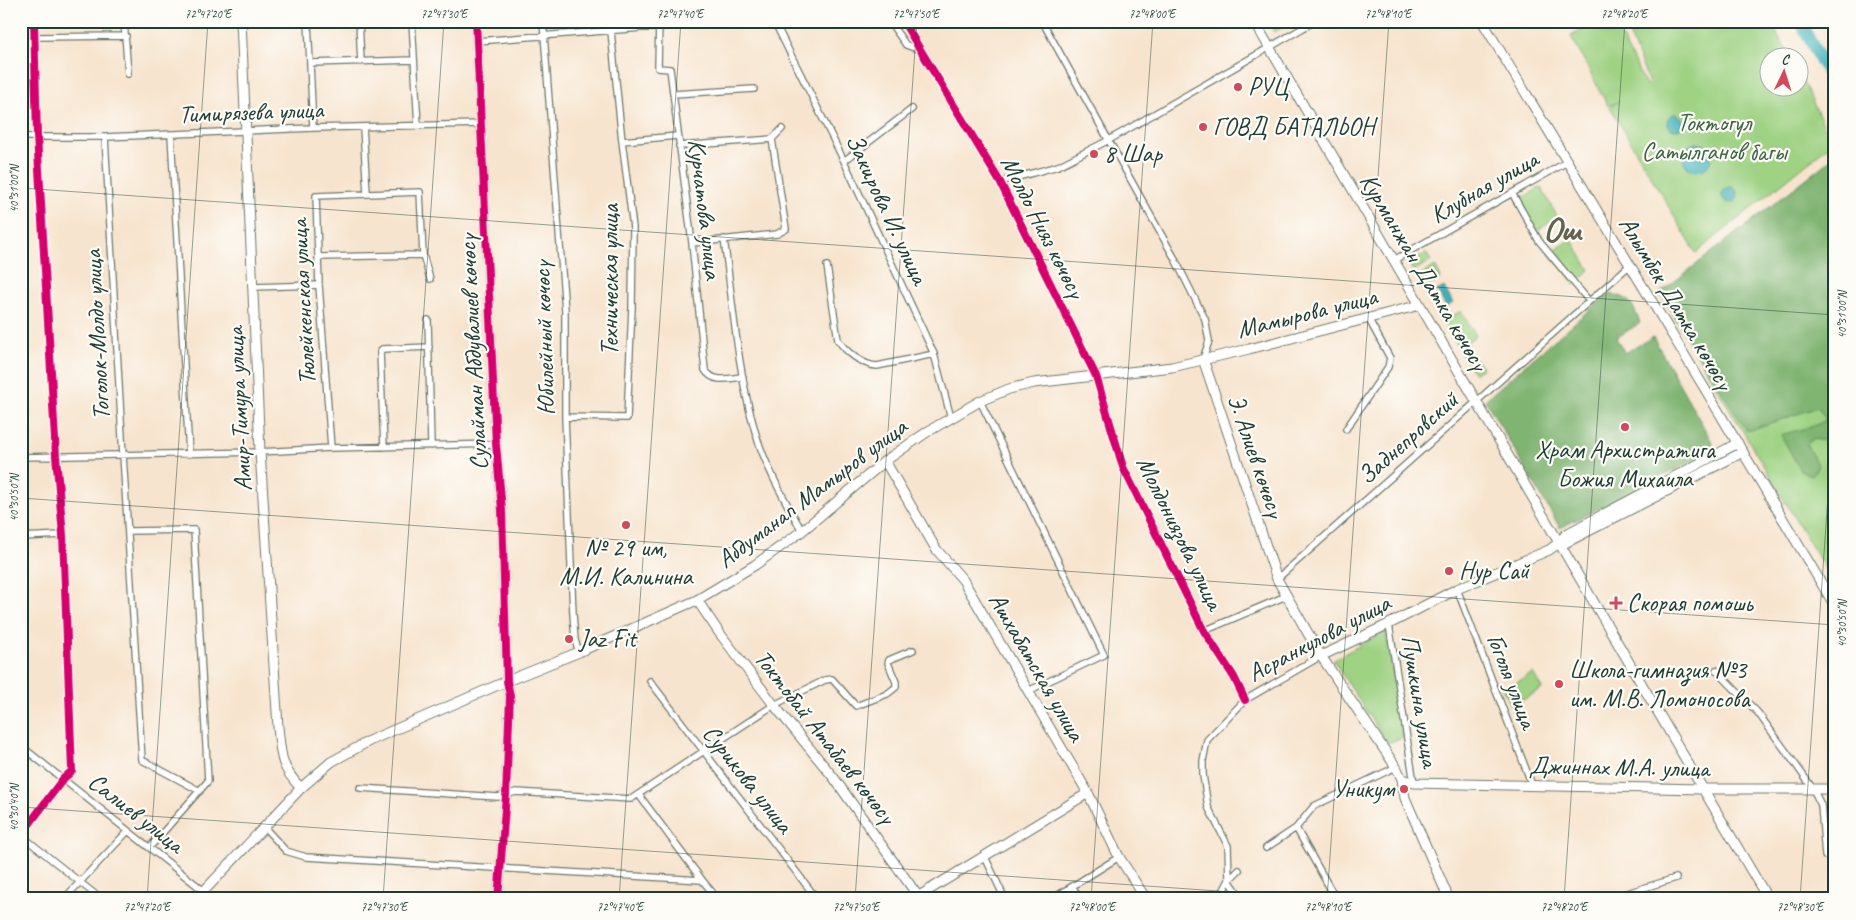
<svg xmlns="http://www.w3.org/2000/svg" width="1856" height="920" font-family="Caveat,sans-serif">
	<rect width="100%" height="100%" fill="#fdfcf7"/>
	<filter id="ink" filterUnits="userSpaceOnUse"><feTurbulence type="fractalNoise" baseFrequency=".02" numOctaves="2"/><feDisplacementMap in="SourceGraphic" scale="10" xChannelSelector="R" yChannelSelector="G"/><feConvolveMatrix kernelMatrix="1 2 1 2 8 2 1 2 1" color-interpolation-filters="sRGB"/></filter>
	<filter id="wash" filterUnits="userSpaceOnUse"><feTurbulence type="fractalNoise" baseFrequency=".0096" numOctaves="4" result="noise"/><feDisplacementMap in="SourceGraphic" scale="20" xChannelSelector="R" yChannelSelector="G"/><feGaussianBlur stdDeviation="1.12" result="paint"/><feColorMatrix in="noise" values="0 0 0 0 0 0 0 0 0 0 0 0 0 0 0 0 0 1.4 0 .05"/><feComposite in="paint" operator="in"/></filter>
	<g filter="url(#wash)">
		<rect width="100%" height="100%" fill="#f7e4ce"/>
		<!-- green -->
		<path fill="#9fd283" stroke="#5f885c" d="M1267 21H1294L1274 32Z
			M1601 21H1613L1646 85 1649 83 1624 21H1770L1790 57 1768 58V88H1798L1799 73 1832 143 1696 253 1610 107 1619 101 1608 106 1571 36Z
			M1835 156V585L1660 293Z
			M1541 187 1558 218 1534 232 1517 201Z
			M1571 239 1590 270 1575 284 1549 253Z
			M1426 253 1431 261 1413 271 1409 264Z
			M1435 266 1441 278 1424 289 1417 277Z
			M1461 311 1476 335 1463 346 1483 368 1474 374 1443 321Z
			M1386 631 1403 738 1387 743 1333 660Z
			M1533 673 1542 689 1512 706 1503 690Z"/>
		<!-- forest -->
		<path fill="#7fb471" stroke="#4f7852" d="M1835 156V450C1830 441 1822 440 1812 439L1806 444 1818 466 1814 473 1810 475 1800 470 1781 435C1796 430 1813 428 1826 420L1818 407 1747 431 1660 293Z
			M1609 294C1631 297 1632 303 1640 323L1616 338 1625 353 1653 337 1716 449 1560 528 1485 400 1603 298Z"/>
		<!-- water -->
		<path fill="#40b0b9" stroke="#307676" d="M1667 122a8 8 0 1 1 16 0a8 8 0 1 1-16 0Z
			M1683 157a14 14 0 1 1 28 0a14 14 0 1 1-28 0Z
			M1722 195a8 8 0 1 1 16 0a8 8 0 1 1-16 0Z
			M1444 287 1453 303 1446 307 1437 291Z"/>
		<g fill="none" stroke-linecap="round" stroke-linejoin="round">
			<!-- river -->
			<path stroke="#40b0b9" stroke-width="12" d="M1800 21 1835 88"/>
		</g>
	</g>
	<g filter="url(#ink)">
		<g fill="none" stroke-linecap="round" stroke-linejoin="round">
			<defs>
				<path id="street" d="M124 21 128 74
					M308 21 313 128
					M359 21 361 62
					M412 21 418 126
					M543 21 565 311V417L573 614 575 640 579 652
					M659 21 658 68 670 69 692 243 705 370C714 384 729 378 743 377
					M774 21 844 161 934 354 951 418
					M889 21 906 45 920 50
					M903 21 1000 182 1096 376 1123 467 1204 631 1234 677 1245 700
					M1042 21 1175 259 1205 319 1209 341 1203 359
					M34 37 126 36
					M477 41 731 21
					M310 63 414 60
					M673 94 754 89
					M363 127 367 193
					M171 134 189 454
					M21 137H105L313 128 482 124
					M105 137 123 455 142 760 200 791
					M622 141 677 136
					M679 146 772 139
					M844 161 912 109
					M1000 182 1058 166 1109 140 1315 21
					M1512 193 1539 241 1589 301
					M724 239C733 303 737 369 755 431 765 466 784 499 802 531
					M692 243 777 234 786 229 772 139 782 129
					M318 257 423 255
					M1394 260 1567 162
					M827 266 838 340C846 352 862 365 877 366L934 354
					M253 287 319 285
					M428 320 431 446
					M980 401 1104 655 1028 691
					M565 417 627 418 632 308 633 228 622 141 610 21
					M1346 429 1388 367 1390 358 1368 318
					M384 447 380 352 382 349 429 347
					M331 448 319 285 316 196 420 192 423 255 430 279
					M21 457 260 452 331 448 496 444
					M128 531 194 530 208 781 150 847
					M21 537 63 535
					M1277 579 1630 265
					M1457 589 1532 785
					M1389 624 1414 783
					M1204 631 1286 596
					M1716 670 1758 713 1796 765 1813 789 1821 805 1825 856
					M650 681 817 899
					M21 746 204 891
					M360 788 498 797 516 792 631 799 774 705 825 680 832 679 856 706 887 694 896 687V682L888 663 889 660 913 650
					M639 795 702 880 718 899
					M264 827 286 851 306 857 702 880
					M1296 828 1336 899
					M21 835 63 779 72 771 63 535 56 456 37 136 34 21
					M21 835 101 899
					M1266 848 1296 828 1314 806 1396 767
					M985 857 1005 899
					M1073 887 1079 899
					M64 899 127 832
					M1052 899 1119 857
					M1217 899 1220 897 1229 880 1239 870
					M1239 899 1238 893 1229 880 1228 846 1208 807 1203 775V761L1207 740 1245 700 1321 656
					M1625 899 1624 894 1676 878"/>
				<path id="secondary" d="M241 21 260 452 278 727C281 755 280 767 301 788
					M476 21 496 444 502 510 507 681 510 696 506 795 498 899
					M1833 21 1835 24
					M1203 359 1277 579 1321 656 1396 767 1402 779 1405 798 1449 899
					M885 461 936 549 963 580 1088 793 1119 857 1146 899
					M1559 543H1565L1743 452
					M697 600 718 631 774 705 834 778 920 899
					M1321 656 1389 624 1457 589 1549 550 1559 543 1566 534 1738 443
					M1402 779 1414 783 1703 789 1768 899
					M919 896 1088 793"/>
				<path id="primary" d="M1254 21 1703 789H1835
					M1482 21 1702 384 1835 606
					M198 899 204 891 301 788 331 762 371 740 507 681 579 652 697 600 755 565 802 531 885 461 927 432 980 401 1009 389 1034 383 1172 367 1249 349 1420 305"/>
			</defs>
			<!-- street casing -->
			<use href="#street" stroke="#6b776a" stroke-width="8"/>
			<!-- secondary casing -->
			<use href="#secondary" stroke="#6b776a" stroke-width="11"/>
			<!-- primary casing -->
			<use href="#primary" stroke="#6b776a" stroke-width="11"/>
			<!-- street -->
			<use href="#street" stroke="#fff" stroke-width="5.5"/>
			<!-- secondary -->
			<use href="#secondary" stroke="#fff" stroke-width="9"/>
			<!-- primary -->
			<use href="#primary" stroke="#fff" stroke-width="9"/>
			<defs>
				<path id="cycleway" d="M476 21 496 444 502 510 507 681 510 696 506 795 498 899
					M903 21 1000 182 1096 376 1123 467 1204 631 1234 677 1245 700
					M21 835 63 779 72 771 63 535 56 456 37 136 34 21"/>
			</defs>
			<!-- cycleway casing -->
			<use href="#cycleway" stroke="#fdfcf7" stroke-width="11"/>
			<!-- cycleway -->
			<use href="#cycleway" stroke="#d6006c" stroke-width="8"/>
		</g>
	</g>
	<!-- ticks -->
	<path fill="none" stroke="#1f3d34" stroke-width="1" stroke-opacity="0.45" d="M21 188 1835 315M21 498 1835 625M21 807 1332 899M147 899 208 21M383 899 444 21M619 899 681 21M855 899 917 21M1091 899 1153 21M1327 899 1389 21M1564 899 1625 21M1800 899 1835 396"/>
	<!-- markers -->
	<g fill="#d1495b" stroke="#fdfcf7" stroke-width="2">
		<circle cx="1238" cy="87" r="5"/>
		<circle cx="1203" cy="127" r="5"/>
		<circle cx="1094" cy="154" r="5"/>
		<circle cx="1625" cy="427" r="5"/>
		<circle cx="626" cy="525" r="5"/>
		<circle cx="1449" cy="571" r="5"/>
		<path d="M1613.5 595.5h5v5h5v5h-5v5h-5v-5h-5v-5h5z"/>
		<circle cx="569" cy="639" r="5"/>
		<circle cx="1559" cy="684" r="5"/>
		<circle cx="1404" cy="789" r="5"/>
	</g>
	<g text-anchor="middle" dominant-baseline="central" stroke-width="4.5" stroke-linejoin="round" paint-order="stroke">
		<!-- poi labels -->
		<g font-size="25" fill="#1f3d34" stroke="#fdfcf7" text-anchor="start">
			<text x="1248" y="87">РУЦ</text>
			<text x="1213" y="127">ГОВД БАТАЛЬОН</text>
			<text x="1104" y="154">8 Шар</text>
			<text x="1625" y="450" text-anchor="middle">Храм Архистратига<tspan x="1625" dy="29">Божия Михаила</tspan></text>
			<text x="626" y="548" text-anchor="middle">№ 29 им,<tspan x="626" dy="29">М.И. Калинина</tspan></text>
			<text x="1459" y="571">Нур Сай</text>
			<text x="1627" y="603">Скорая помошь</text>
			<text x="579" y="639">Jaz Fit</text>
			<text x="1569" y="670">Школа-гимназия №3<tspan x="1569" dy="29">им. М.В. Ломоносова</tspan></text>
			<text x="1394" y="789" text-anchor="end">Уникум</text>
		</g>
		<!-- street labels -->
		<g font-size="25" fill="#1f3d34" stroke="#fdfcf7">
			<text transform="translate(251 112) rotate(-2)">Тимирязева улица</text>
			<text transform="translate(1484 187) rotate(-30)">Клубная улица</text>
			<text transform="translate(705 209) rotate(83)">Курчатова улица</text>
			<text transform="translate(887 209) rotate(65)">Закирова И. улица</text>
			<text transform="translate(1043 227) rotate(63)">Молдо Нияз көчөсү</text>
			<text transform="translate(1424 272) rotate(59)">Курманжан Датка көчөсү</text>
			<text transform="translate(610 280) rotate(-90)">Техническая улица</text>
			<text transform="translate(303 302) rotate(-93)">Тюлейкенская улица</text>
			<text transform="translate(1676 303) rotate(59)">Алымбек Датка көчөсү</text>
			<text transform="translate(1307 313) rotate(-14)">Мамырова улица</text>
			<text transform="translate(97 335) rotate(-93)">Тоголок-Молдо улица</text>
			<text transform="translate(544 338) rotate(-92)">Юбилейный көчөсү</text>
			<text transform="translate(473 352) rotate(-93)">Сулайман Абдувалиев көчөсү</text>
			<text transform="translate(239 409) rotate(-93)">Амир-Тимура улица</text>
			<text transform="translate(1408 438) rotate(-42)">Заднепровский</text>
			<text transform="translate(1256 456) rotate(71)">Э. Алиев көчөсү</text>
			<text transform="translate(812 493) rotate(-37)">Абдуманап Мамыров улица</text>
			<text transform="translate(1180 533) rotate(64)">Молдониязова улица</text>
			<text transform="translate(1319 638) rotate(-28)">Асранкулова улица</text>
			<text transform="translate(1037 667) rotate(60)">Ашхабатская улица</text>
			<text transform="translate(1512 681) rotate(69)">Гоголя улица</text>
			<text transform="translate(1420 701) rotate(81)">Пушкина улица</text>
			<text transform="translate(825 737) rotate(52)">Токтобай Атабаев көчөсү</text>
			<text transform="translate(1619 767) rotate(1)">Джиннах М.А. улица</text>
			<text transform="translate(748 779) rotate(52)">Сурикова улица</text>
			<text transform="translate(136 813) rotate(38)">Салиев улица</text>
		</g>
		<!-- park labels -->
		<g font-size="25" fill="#3f6248" stroke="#fdfcf7">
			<text x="1714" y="123">Токтогул<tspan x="1714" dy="29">Сатылганов багы</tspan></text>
		</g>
		<!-- town labels -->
		<g font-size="35" font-weight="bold" fill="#646250" stroke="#fdfcf7">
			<text x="1562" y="229">Ош</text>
		</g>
	</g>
	<!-- margin -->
	<rect width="1856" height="920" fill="none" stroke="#fdfcf7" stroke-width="55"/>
	<!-- north arrow -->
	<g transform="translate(1784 72) rotate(4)"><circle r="24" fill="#fdfcf7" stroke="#a4b0a9"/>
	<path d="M0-4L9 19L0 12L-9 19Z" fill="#d1495b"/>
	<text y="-8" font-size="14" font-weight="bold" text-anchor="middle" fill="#1f3d34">С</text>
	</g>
	<rect x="28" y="28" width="1800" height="864" fill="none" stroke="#1f3d34" stroke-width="2"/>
	<g font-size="12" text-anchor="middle" fill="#1f3d34">
		<text x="208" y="18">72°47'20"E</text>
		<text x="444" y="18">72°47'30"E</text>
		<text x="680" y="18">72°47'40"E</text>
		<text x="916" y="18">72°47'50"E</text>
		<text x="1152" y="18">72°48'00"E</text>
		<text x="1388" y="18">72°48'10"E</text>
		<text x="1624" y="18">72°48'20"E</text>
		<text transform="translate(14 189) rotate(-90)" y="4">40°31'00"N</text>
		<text transform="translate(1842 315) rotate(-90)" y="4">40°31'00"N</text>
		<text transform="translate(14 498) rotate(-90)" y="4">40°30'50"N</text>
		<text transform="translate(1842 624) rotate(-90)" y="4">40°30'50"N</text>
		<text transform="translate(14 808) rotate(-90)" y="4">40°30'40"N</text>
		<text x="147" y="911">72°47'20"E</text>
		<text x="384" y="911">72°47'30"E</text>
		<text x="620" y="911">72°47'40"E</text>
		<text x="856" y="911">72°47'50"E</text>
		<text x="1092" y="911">72°48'00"E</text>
		<text x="1328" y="911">72°48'10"E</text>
		<text x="1564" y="911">72°48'20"E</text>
		<text x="1800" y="911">72°48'30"E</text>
	</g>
</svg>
